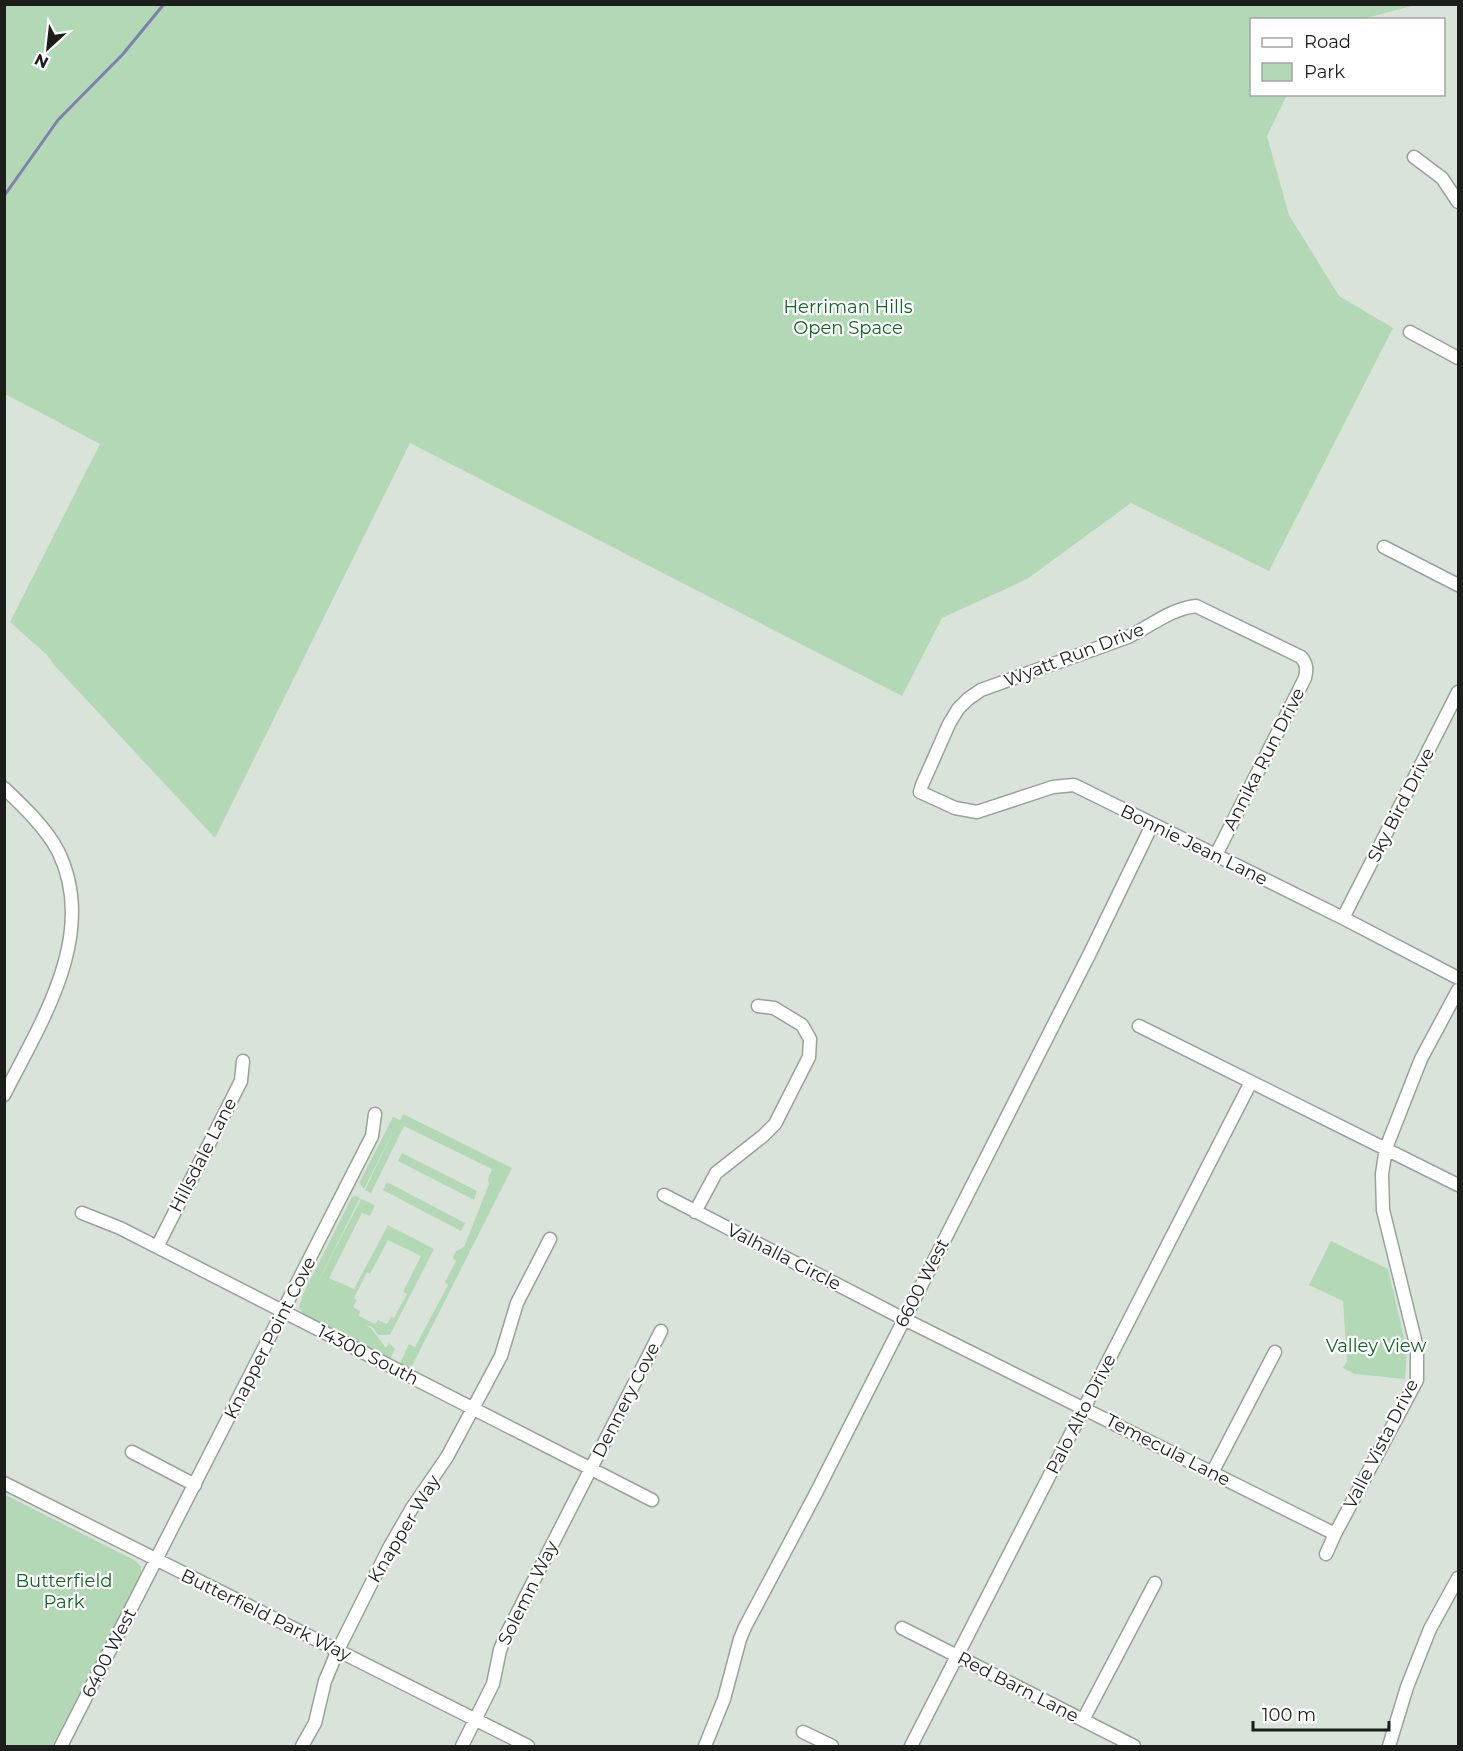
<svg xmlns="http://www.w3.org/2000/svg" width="1463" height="1751" font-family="Montserrat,sans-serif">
	<rect width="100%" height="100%" fill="#dae3da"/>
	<!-- green -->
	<path fill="#b3d8b5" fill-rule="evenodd" d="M4 5H1415L1363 19 1252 20V94L1287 95 1267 136 1289 215 1339 296 1393 328 1269 571 1131 503 1027 579 942 618 902 696 410 443 215 838 55 666 47 655 10 622 100 444 5 394Z
		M403 1114 512 1168 412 1366 410 1365 413 1372 400 1363 404 1355 407 1359 404 1354 409 1344 415 1347 448 1285 445 1282 456 1261 453 1258 456 1251 464 1247 489 1184 488 1179 492 1169 404 1126 371 1193 365 1190 393 1132 364 1189 359 1183 393 1117 400 1120Z
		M402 1153 477 1191 474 1200 398 1161Z
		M387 1182 465 1223 461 1231 383 1190Z
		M356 1196 360 1198 315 1288 361 1199 375 1205 370 1216 362 1213 329 1278 354 1289 388 1225 434 1249 390 1335H378L372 1327 366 1325 371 1328 386 1348 389 1343 395 1349 390 1359 304 1315 299 1308 303 1294 352 1197ZM388 1240 421 1256 403 1292 407 1294 394 1318 391 1317 387 1324 378 1320 375 1324 359 1316 360 1311 353 1307 357 1300 354 1298 367 1272 370 1274Z
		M1331 1241 1388 1269 1407 1350 1405 1379 1354 1374 1343 1368 1347 1361 1343 1301 1309 1285Z
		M4 1494 136 1561 141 1567V1574L52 1746H5Z"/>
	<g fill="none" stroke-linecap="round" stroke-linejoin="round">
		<!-- stream -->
		<path stroke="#7e81af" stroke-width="3" d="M4 196 58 120 123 54 164 4"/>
		<defs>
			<path id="minor" d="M1414 157 1442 178 1458 202
				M1410 332 1458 358
				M1384 547 1458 585
				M4 788C23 806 46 828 58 851 99 934 41 1022 4 1095
				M1216 855 1305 678C1307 669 1307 664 1301 657L1196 606C1170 609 1151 626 1128 637L981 690 968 699 958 709 949 724 922 785 920 792 955 808 977 812 1053 787 1074 785 1343 918 1458 978
				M1343 918 1458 692
				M1139 1026 1458 1185
				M664 1195 904 1319 1335 1534
				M695 1212 716 1173 763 1136 775 1124 809 1057 810 1039 802 1025 774 1008 758 1006
				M82 1213 120 1228 652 1500
				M157 1247 241 1081 243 1061
				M132 1452 195 1485
				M1212 1473 1275 1352
				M4 1483 528 1746
				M1326 1554 1335 1534 1417 1380V1348L1383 1210 1382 1174 1386 1148 1421 1059 1458 990
				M902 1628 1134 1746
				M1083 1720 1155 1583
				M803 1732 832 1746
				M61 1746 372 1136 375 1114
				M302 1746 315 1723 325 1681 338 1650 389 1548 412 1508 447 1457 501 1356 517 1303 550 1239
				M462 1746 493 1684 500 1650 505 1637 661 1331
				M705 1746 724 1699 740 1639 745 1627 815 1495 1090 953 1152 825
				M911 1746 1251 1082
				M1389 1746 1407 1687 1430 1629 1458 1578"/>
		</defs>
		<!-- minor casing -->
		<use href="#minor" stroke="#99a299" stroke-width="15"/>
		<!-- minor -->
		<use href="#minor" stroke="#fff" stroke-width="12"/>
	</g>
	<g text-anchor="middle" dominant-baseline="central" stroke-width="4.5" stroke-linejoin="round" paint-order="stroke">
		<!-- park labels -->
		<g font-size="18" fill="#0d6625" stroke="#fff">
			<text x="848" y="307">Herriman Hills<tspan x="848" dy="21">Open Space</tspan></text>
			<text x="1376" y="1346">Valley View</text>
			<text x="64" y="1581">Butterfield<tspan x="64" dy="21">Park</tspan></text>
		</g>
		<!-- street labels -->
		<g font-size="18" fill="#1b1e1b" stroke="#fff">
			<text transform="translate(1074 655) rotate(-21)">Wyatt Run Drive</text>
			<text transform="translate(1264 759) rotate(-63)">Annika Run Drive</text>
			<text transform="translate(1401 805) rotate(-63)">Sky Bird Drive</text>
			<text transform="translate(1194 845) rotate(26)">Bonnie Jean Lane</text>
			<text transform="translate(203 1155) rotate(-63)">Hillsdale Lane</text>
			<text transform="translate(784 1257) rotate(27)">Valhalla Circle</text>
			<text transform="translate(922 1283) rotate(-63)">6600 West</text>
			<text transform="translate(270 1338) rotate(-63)">Knapper Point Cove</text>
			<text transform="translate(368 1355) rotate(27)">14300 South</text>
			<text transform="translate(626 1400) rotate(-63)">Dennery Cove</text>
			<text transform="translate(1081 1414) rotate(-63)">Palo Alto Drive</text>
			<text transform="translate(1381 1444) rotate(-63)">Valle Vista Drive</text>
			<text transform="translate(1168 1450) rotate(27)">Temecula Lane</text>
			<text transform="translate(404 1529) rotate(-59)">Knapper Way</text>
			<text transform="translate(528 1593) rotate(-64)">Solemn Way</text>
			<text transform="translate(266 1615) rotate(26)">Butterfield Park Way</text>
			<text transform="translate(109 1653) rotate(-63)">6400 West</text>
			<text transform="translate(1018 1687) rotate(27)">Red Barn Lane</text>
		</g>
	</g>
	<!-- border -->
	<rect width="1463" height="1751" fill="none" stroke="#1b1e1b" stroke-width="12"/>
	<!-- legend -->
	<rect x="1250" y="18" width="195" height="78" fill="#ffffff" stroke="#a4a5a4" stroke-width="1.5"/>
	<rect x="1262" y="38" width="30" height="9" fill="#ffffff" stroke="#a4a5a4" stroke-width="1.5"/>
	<text x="1304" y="48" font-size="18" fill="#1b1e1b">Road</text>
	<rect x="1262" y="63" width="30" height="18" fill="#b3d8b5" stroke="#a4a5a4" stroke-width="1.5"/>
	<text x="1304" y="78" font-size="18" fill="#1b1e1b">Park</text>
	<!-- north arrow -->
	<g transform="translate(48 48) rotate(207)" stroke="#ffffff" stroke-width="4.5" paint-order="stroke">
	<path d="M0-4.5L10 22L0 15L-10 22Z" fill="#1b1e1b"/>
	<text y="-9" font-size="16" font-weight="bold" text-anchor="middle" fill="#1b1e1b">N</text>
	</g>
	<!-- scale -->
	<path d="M1253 1721v9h136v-9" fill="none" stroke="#1b1e1b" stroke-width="3"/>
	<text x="1262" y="1721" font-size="18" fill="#1b1e1b" stroke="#ffffff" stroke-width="4.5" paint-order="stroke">100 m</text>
</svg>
